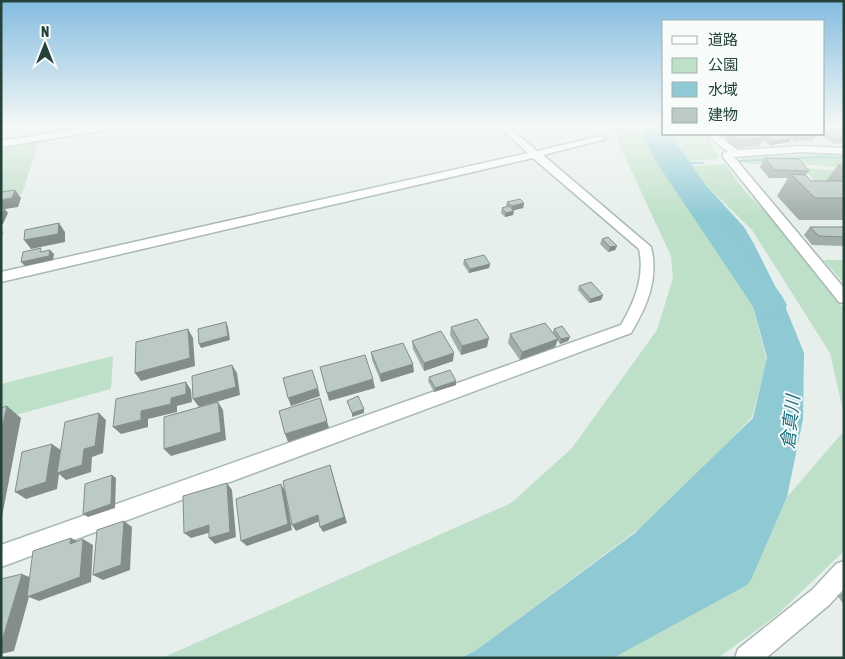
<svg xmlns="http://www.w3.org/2000/svg" width="845" height="659" font-family="'Asap Condensed','Noto Sans JP',sans-serif">
	<rect width="100%" height="100%" fill="#e6efeb"/>
	<!-- green -->
	<path fill="#bfe0c8" d="M617 125H646L678 193 716 221 735 243 741 258 767 362 752 417 708 464 644 525 475 651 460 658H162L511 503 572 448 657 330 673 278 671 256 619 144Z
		M672 134H706L719 159 689 161Z
		M39 141 22 194 1 197V147Z
		M817 154 844 155V168L813 165 746 164 741 158Z
		M725 164 745 191 776 223 844 309V415L830 353 752 230 703 182 691 166Z
		M803 168 844 171V180L815 181Z
		M823 260H844V283Z
		M113 356 111 389 1 419V384Z
		M844 431V550L841 554 776 616 718 658H609L751 580 787 497Z"/>
	<!-- water -->
	<path fill="#8ec9d4" d="M646 125H664V134H673L676 142 704 183 744 227 754 244 785 306 804 353 803 419 787 497 751 580 747 585 613 658H460L475 651 635 533 753 418 767 358 737 246 716 221 678 193Z"/>
	<g fill="none" stroke-linecap="round" stroke-linejoin="round">
		<!-- stream -->
		<path fill="#8ec9d4" fill-rule="evenodd" d="M823 156 844 157V159L823 158 739 162 737 161 739 160Z
			M682 162H703L705 163 703 164H682Z"/>
		<!-- river -->
		<path fill="#8ec9d4" fill-rule="evenodd" d="M643 125H664V134H667L680 161 782 296 787 305 782 314 770 317 758 314 657 163 644 139Z"/>
		<defs>
			<path id="minor" d="M4 125H14L1 134V126Z
				M103 125H122L117 128 1 147V141Z
				M497 125H506L537 151 601 136 606 139 543 155 651 247C659 279 647 306 631 333L1 567V545L621 325C635 301 645 276 639 249L533 158 1 282V272L528 153Z
				M824 125H844V127L824 129Z
				M706 134H717L738 150 802 146 844 148V154L802 152 734 157 844 288V303L839 302 723 157V153L728 152Z
				M844 561V589L829 605 766 658H735L738 649 813 589 836 564Z"/>
		</defs>
		<!-- minor casing -->
		<use href="#minor" stroke="#a8b8b2" stroke-width="3"/>
		<!-- minor -->
		<use href="#minor" fill="#fff" fill-rule="evenodd"/>
	</g>
	<!-- wall -->
	<path fill="#a1aea9" d="M824 131 844 133V143L834 144 820 135 821 134H824Z
		M727 134H813L816 136 814 140 795 142 791 139 790 142 770 145 763 140 760 146 735 148 724 139Z
		M765 158 809 171 806 175 811 181H826L838 165H844V217L842 220H799L777 196 788 178H769L760 167Z
		M507 202 524 203 523 208 513 210V215L505 217 501 213 502 208 507 207 506 206Z
		M810 227H844V246L812 245 804 235Z
		M602 239 617 246 615 250 608 252 600 244Z
		M464 260 490 264 489 268 469 273 463 264Z
		M579 286 603 295 601 300 589 303 578 290Z
		M451 327 487 347 461 355 450 335Z
		M554 329 570 337 568 341 560 344 557 340 555 347 520 360 508 343 510 334 553 332Z
		M412 341 453 361 424 371 413 349Z
		M371 352 414 372 381 382 372 360Z
		M429 377 456 385 434 392 428 381Z
		M844 593V605L837 595Z"/>
	<!-- shaded-wall -->
	<path fill="#838d89" d="M16 125H42L19 128Z
		M792 138 790 142 770 145 772 141Z
		M15 190 21 198 18 207 5 209 8 213 3 224H1V200Z
		M524 203 523 208 511 211 512 206Z
		M514 211 513 215 505 217 506 213Z
		M59 223 65 232V242L31 249 24 240Z
		M1 229 3 232 1 239Z
		M617 246 615 250 608 252 610 247Z
		M50 250 54 254 53 260 25 266 21 262Z
		M490 264 489 268 469 273 470 269Z
		M603 295 601 300 589 303 591 299Z
		M226 322 228 327 230 340 201 348 199 344Z
		M188 329 193 338 195 366 141 381 135 373Z
		M570 337 568 341 560 344 561 339Z
		M489 338 487 347 461 355 462 346Z
		M558 339 555 347 520 360 522 352Z
		M454 353 453 361 424 371V363Z
		M413 364 414 372 381 382 380 374Z
		M232 365 237 373 240 395 199 407 193 399Z
		M373 379 375 388 329 401 327 393Z
		M456 381V385L434 392 435 388Z
		M186 382 191 390 192 402 177 406V412L148 419V427L121 434 113 427 141 411 171 398Z
		M318 388 320 396 291 406 288 398Z
		M320 398 329 428 288 442 285 434Z
		M218 402 223 410 226 440 171 456 164 449Z
		M7 406 21 418 1 522V432Z
		M364 409V413L352 417V413Z
		M99 413 106 420 103 453 92 457 91 472 66 480 59 474 57 489 26 499 15 492 52 444 62 451 84 449Z
		M330 465 347 523 323 532 320 527Z
		M112 475 116 478 115 508 88 517 83 514Z
		M227 483 232 490 236 537 215 544 209 538Z
		M281 484 285 491 292 530 247 546 241 541Z
		M318 515 320 521 296 531 292 525Z
		M124 521 132 527 130 570 103 580 93 575Z
		M209 525 215 531 191 538 184 533Z
		M71 538 81 543 70 544Z
		M83 539 93 545 91 582 39 601 29 597 14 651 1 654V644L22 574 34 579Z"/>
	<!-- building -->
	<path fill="#bbcac4" stroke="#838d89" d="M836 130 844 133V139L836 140 824 132V131Z
		M732 134H759L765 138 740 140Z
		M762 134H785L792 138 772 141Z
		M792 134H813L816 136 797 138Z
		M765 158 799 159 809 171 774 170Z
		M838 165H844V170Z
		M791 174 805 175 811 181H842L844 183V198H815Z
		M15 190 12 198 1 200V192Z
		M520 199 524 203 512 206 507 202Z
		M509 206 514 211 506 213 502 208Z
		M1 209H4L1 216Z
		M59 223 58 234 24 240 25 230Z
		M810 227H844V237L819 236Z
		M608 237 617 246 610 247 602 239Z
		M41 248 40 252 50 250 49 256 21 262 23 252Z
		M484 255 490 264 470 269 464 260Z
		M591 282 603 295 591 299 579 286Z
		M477 319 489 338 462 346 451 327Z
		M226 322 228 336 199 344 198 329Z
		M545 323 558 339 522 352 510 334Z
		M562 326 570 337 561 339 554 329Z
		M188 329 190 358 135 373 136 342Z
		M441 331 454 353 424 363 412 341Z
		M403 343 413 364 380 374 371 352Z
		M365 355 373 379 327 393 320 367Z
		M232 365 236 387 193 399 192 376Z
		M312 370 318 388 288 398 283 378Z
		M450 370 456 381 435 388 429 377Z
		M186 382V394L171 398V404L141 411V420L113 427 116 399Z
		M358 396 364 409 352 413 347 401Z
		M320 398 327 421 285 434 279 411Z
		M218 402 221 432 164 449V417Z
		M7 406 1 432V408Z
		M99 413 95 446 84 449 82 465 57 473 65 422Z
		M52 444 46 482 15 492 22 452Z
		M330 465 344 517 320 527 318 515 292 525 283 481Z
		M112 475 111 504 83 514 85 484Z
		M227 483 230 532 209 538V525L184 533 183 496Z
		M281 484 288 524 241 541 236 499Z
		M124 521 121 565 93 575 97 530Z
		M71 538 70 544 83 539 80 577 27 597 33 551Z
		M22 574 1 644V579Z"/>
	<!-- sky -->
	<linearGradient id="sky" x2="0" y2="1"><stop stop-color="#84bce0"/><stop offset="0.58" stop-color="#f4f8f6"/><stop offset="1" stop-color="#f4f8f6" stop-opacity="0"/></linearGradient>
	<rect width="845" height="217" fill="url(#sky)"/>
	<g text-anchor="middle" dominant-baseline="central" stroke-width="4" stroke-linejoin="round" paint-order="stroke">
		<!-- water labels -->
		<g font-size="18" font-style="italic" fill="#1c6f80" stroke="#f7fbf9">
			<text transform="translate(790 422) rotate(-84)">倉真川</text>
		</g>
	</g>
	<!-- border -->
	<rect width="845" height="659" fill="none" stroke="#24423a" stroke-width="5"/>
	<!-- legend -->
	<rect x="662" y="20" width="162" height="115" fill="#f7fbf9" stroke="#a3b1ad"/>
	<rect x="672" y="36" width="25" height="8" fill="#ffffff" stroke="#a3b1ad"/>
	<text x="708" y="45" font-size="15" fill="#24423a">道路</text>
	<rect x="672" y="58" width="25" height="15" fill="#bfe0c8" stroke="#a3b1ad"/>
	<text x="708" y="70" font-size="15" fill="#24423a">公園</text>
	<rect x="672" y="82" width="25" height="15" fill="#8ec9d4" stroke="#a3b1ad"/>
	<text x="708" y="95" font-size="15" fill="#24423a">水域</text>
	<rect x="672" y="108" width="25" height="15" fill="#bbcac4" stroke="#a3b1ad"/>
	<text x="708" y="120" font-size="15" fill="#24423a">建物</text>
	<!-- north arrow -->
	<g transform="translate(45 45)" stroke="#f7fbf9" stroke-width="4" paint-order="stroke">
	<path d="M0-4L9 19L0 12L-9 19Z" fill="#24423a"/>
	<text y="-8" font-size="14" font-weight="bold" text-anchor="middle" fill="#24423a">N</text>
	</g>
</svg>
